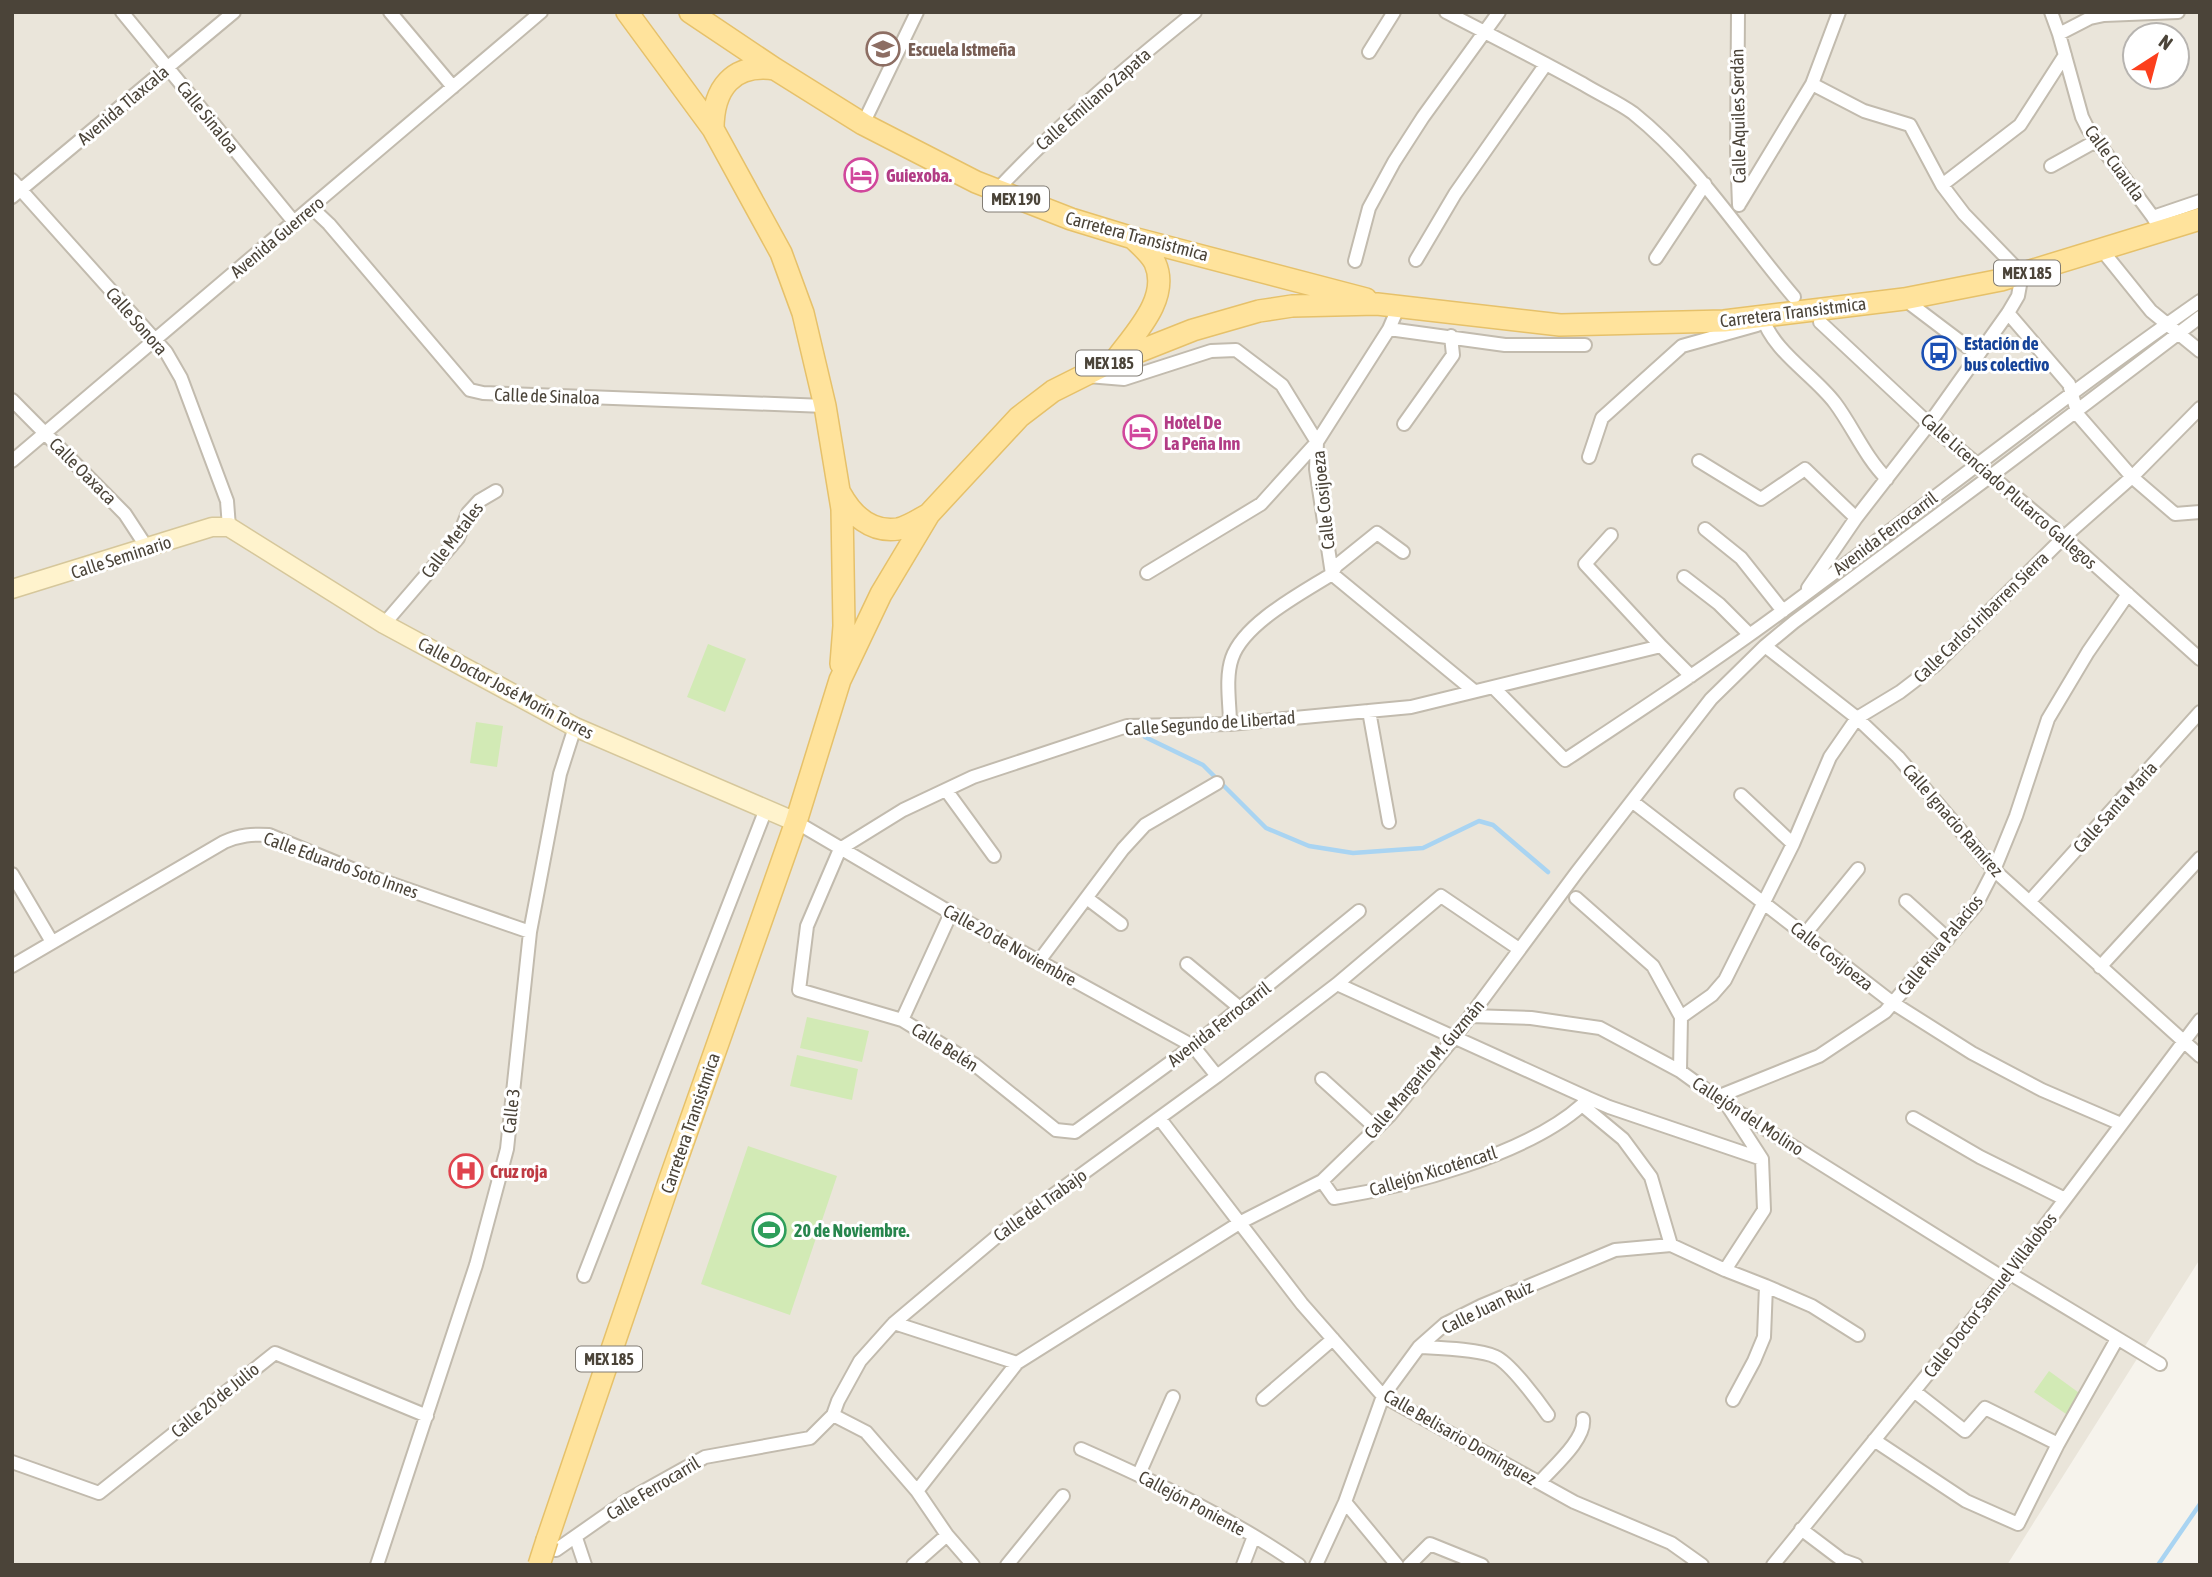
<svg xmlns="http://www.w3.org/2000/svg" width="2212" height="1577" font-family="'Asap Condensed',sans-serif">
	<rect width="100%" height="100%" fill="#f6f3ec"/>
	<!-- residential -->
	<path fill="#eae5da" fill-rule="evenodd" d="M12 12H2200V1259L2007 1565H12ZM2135 35H2177V77H2135Z"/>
	<!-- green -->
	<path fill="#d2eab5" d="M708 644 746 659 725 712 687 697Z
		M476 722 503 726 497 767 470 763Z
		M807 1017 869 1031 862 1062 800 1048Z
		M797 1055 858 1069 852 1100 790 1086Z
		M748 1146 837 1176 790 1315 701 1284Z
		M2049 1371 2082 1395 2069 1416 2034 1392Z"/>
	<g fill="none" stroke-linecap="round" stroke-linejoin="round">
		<!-- stream -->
		<path stroke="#a9d4f2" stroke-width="4.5" d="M1145 737 1203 765 1266 828 1309 846 1353 853 1423 848 1479 821 1493 825 1548 872
			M2158 1565 2200 1504"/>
		<defs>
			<path id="street" d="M122 12 294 222
				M390 12 453 87
				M1446 12C1492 36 1538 59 1583 84 1599 94 1618 102 1633 113 1698 165 1741 235 1794 297
				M1738 12 1737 152 1739 205
				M2051 12 2059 34 2082 117 2088 129 2153 217 2161 231
				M2104 15 2178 12
				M2059 34 2090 18 2104 15 2106 12
				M1369 52 1394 12
				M863 124 917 12
				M2051 166 2096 141
				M12 180 166 352 181 378 227 501 229 527
				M1942 185 2020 125 2065 55
				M996 191C1060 123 1123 70 1195 12
				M12 197 234 12
				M1740 203 1812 84 1839 12
				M311 207 329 224 470 390 483 393 825 406
				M2153 217 2200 201
				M2101 249 2151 311 2200 351
				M1656 258 1705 184
				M1416 260 1455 194 1546 64
				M1355 261 1369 208 1394 162 1423 117 1499 12
				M1904 299 1978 355
				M2008 313 2069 384 2078 415 2132 477 2175 514 2200 512
				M1762 316C1773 352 1813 374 1835 403 1853 427 1865 457 1887 479
				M1820 322 1929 424 2064 537 2200 659
				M1389 329 1505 345H1585
				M1088 376 1124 379 1211 351 1236 350 1282 385 1317 442 1316 469 1332 574 1474 691
				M12 400 125 514 142 540 145 549
				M1404 424 1453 355 1451 336
				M1589 457 1602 418 1682 346 1757 325
				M12 461 541 12
				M1699 461 1761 499 1805 469 1856 518
				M1705 529 1741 558 1783 611
				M1611 535 1585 564 1661 646
				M1147 573 1261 504 1317 442 1389 329 1398 308
				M1684 577 1719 604 1749 634
				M1808 588 1856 518 1929 424 2008 313 2018 296 2022 274 1964 214 1942 185 1910 125 1864 111 1812 84
				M384 624 458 538 468 513 479 501 496 491
				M1765 646 1857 718 1898 757 1994 870 2200 1056
				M1494 688 1565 760C1639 711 1712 663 1784 610 1923 508 2058 400 2200 301
				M1369 711 1389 822
				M1230 724C1230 704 1225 678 1232 658 1244 623 1302 593 1332 574L1336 566 1377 533 1403 552
				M946 790 994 856
				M1741 795 1793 844
				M1633 802 1893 1003 1972 1053 2042 1090 2121 1124
				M796 822 951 913 1193 1046 1217 1076
				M12 874 52 942
				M1576 898 1653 966 1681 1017 1680 1071
				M1088 899 1121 924
				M1906 901 1948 939
				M2030 901 2200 712
				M1359 911 1193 1046 1075 1132 1056 1130 974 1064 902 1020 799 990 807 926 840 849 903 810 973 777 1127 726 1230 724 1411 707 1661 646 1691 676
				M1805 934 1858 869
				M1039 961 1123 849 1145 825 1217 783
				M1187 964 1240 1008
				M12 966 224 842C240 835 252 834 269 835L369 876 530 932
				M2100 967 2200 858
				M1337 984 1588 1098 1582 1105 1623 1139 1651 1177 1671 1245
				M1470 1016 1531 1018 1600 1028 1680 1071 1727 1105 2005 1279
				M1681 1017 1712 995 1725 980 1793 844 1830 757 1857 718 1900 692 1934 666 2064 537 2132 477 2200 408
				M902 1020 951 913
				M1322 1079 1376 1128
				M1717 1097 1819 1056 1885 1012 1976 905 1994 870 2016 816 2048 719 2088 652 2128 594
				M1588 1098 1609 1107 1762 1159 1729 1108
				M1913 1118 1980 1157 2065 1199
				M1160 1119 1302 1304 1383 1396 1574 1502 1671 1543 1702 1565
				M1322 1181 1334 1198C1408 1186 1526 1155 1582 1105
				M1725 1270 1766 1286 1764 1337 1754 1361 1733 1400
				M2009 1273 2160 1364
				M584 1276 766 809
				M1766 1286 1812 1306 1858 1335
				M894 1323 1017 1363
				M1419 1347C1439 1348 1479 1349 1496 1357 1510 1363 1539 1402 1548 1415
				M1914 1391 1965 1431 1985 1408 2058 1444 2117 1339
				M1263 1399 1333 1339
				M833 1415 866 1432 917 1491 947 1535 973 1565
				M1874 1440 1966 1501 2018 1524 2058 1444
				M1081 1449C1156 1482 1231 1518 1299 1565
				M12 1462 99 1493 275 1353 427 1416
				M1139 1474 1173 1397
				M1540 1482C1553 1467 1586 1439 1583 1419
				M917 1491 1017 1363 1241 1222 1322 1181 1390 1115 1454 1038 1577 872 1711 699 1765 646 1794 622 1992 475 2200 317
				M1345 1502 1397 1565
				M1801 1529 1842 1560 1856 1565
				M576 1538 585 1565
				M556 1550 626 1501 705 1457 810 1438 833 1415 838 1401 860 1361 894 1323 1001 1233 1217 1076 1337 984 1441 896 1519 949
				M377 1565 476 1265 507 1149 530 932 560 774 575 727
				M913 1565 947 1535
				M1007 1565 1063 1496
				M1243 1565 1254 1536
				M1316 1565 1345 1502 1383 1396 1419 1347 1445 1324 1481 1306 1615 1250 1671 1245 1725 1270 1764 1210 1762 1159
				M1409 1565 1430 1544 1482 1565
				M1773 1565 2005 1279 2200 1020"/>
			<path id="secondary" d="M12 589 212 527H229L384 624 575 727 796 822"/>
			<path id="primary" d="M627 12 713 129 781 253 803 313 825 406 842 509 844 626 841 664
				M690 12 775 69 863 124 976 182 1071 219 1133 238 1366 299
				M713 129C713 88 733 63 775 69
				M1114 362C1133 335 1171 299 1155 263 1151 254 1140 245 1133 238
				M840 493C852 515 871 533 898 529 908 527 920 519 929 514
				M547 1540 670 1179 796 822 840 680 881 594 929 514 1019 417 1053 391 1107 364 1193 330 1259 311 1292 306 1377 304 1560 325 1724 321 1904 299 2001 280 2200 219"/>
		</defs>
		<!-- street casing -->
		<use href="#street" stroke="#c2bbae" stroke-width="16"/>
		<!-- secondary casing -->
		<use href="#secondary" stroke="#d6c79b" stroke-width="21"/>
		<!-- primary casing -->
		<use href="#primary" stroke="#e6c16a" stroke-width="24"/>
		<!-- street -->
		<use href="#street" stroke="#fff" stroke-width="12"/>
		<!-- secondary -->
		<use href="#secondary" stroke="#fff3cd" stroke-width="18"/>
		<!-- primary -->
		<use href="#primary" stroke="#ffe39c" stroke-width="21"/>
		<defs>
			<path id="primary-bridge" d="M539 1565 547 1540"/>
		</defs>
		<!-- primary-bridge casing -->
		<use href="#primary-bridge" stroke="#e6c16a" stroke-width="24" stroke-linecap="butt"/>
		<!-- primary-bridge -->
		<use href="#primary-bridge" stroke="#ffe39c" stroke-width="21"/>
	</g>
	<!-- icons -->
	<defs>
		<symbol id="school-ring" viewBox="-11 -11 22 22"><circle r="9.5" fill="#fff" stroke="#8d6e63" stroke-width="1.5"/><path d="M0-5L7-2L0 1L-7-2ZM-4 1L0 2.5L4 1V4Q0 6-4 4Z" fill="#8d6e63"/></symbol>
		<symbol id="hotel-ring" viewBox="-11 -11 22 22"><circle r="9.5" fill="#fff" stroke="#d1479c" stroke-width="1.5"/><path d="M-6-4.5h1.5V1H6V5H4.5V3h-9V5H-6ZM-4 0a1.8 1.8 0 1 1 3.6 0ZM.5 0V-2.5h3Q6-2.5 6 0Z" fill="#d1479c"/></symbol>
		<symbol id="bus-ring" viewBox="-11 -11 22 22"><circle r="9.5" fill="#fff" stroke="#1a4fb4" stroke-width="1.5"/><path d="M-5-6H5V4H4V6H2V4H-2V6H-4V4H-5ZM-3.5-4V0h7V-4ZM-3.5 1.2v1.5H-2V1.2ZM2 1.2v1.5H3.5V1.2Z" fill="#1a4fb4"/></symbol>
		<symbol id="hospital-ring" viewBox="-11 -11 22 22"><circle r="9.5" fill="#fff" stroke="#e0444e" stroke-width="1.5"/><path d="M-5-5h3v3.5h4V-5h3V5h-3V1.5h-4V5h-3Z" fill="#e0444e"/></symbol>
		<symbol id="stadium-ring" viewBox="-11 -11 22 22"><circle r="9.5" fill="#fff" stroke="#2e9e5b" stroke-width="1.5"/><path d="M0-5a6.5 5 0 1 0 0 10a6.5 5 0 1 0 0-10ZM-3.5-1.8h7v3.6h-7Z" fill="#2e9e5b"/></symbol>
	</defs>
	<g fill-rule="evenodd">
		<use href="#school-ring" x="864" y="30" width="38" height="38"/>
		<use href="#hotel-ring" x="842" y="156" width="38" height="38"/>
		<use href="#bus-ring" x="1920" y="334" width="38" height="38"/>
		<use href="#hotel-ring" x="1121" y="413" width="38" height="38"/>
		<use href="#hospital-ring" x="447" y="1152" width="38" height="38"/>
		<use href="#stadium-ring" x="750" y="1211" width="38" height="38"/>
	</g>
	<g text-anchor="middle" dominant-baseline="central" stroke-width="6" stroke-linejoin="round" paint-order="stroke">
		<!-- shield labels -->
		<g fill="#fff" stroke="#817c74" stroke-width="2">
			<rect x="983" y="186.5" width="66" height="25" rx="5"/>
			<rect x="1994" y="260.5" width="66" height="25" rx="5"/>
			<rect x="1076" y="350.5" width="66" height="25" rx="5"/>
			<rect x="576" y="1346.5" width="66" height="25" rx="5"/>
		</g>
		<g font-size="16" font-weight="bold" fill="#4b4439">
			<text x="1016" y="199">MEX 190</text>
			<text x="2027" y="273">MEX 185</text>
			<text x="1109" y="363">MEX 185</text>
			<text x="609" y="1359">MEX 185</text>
		</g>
		<!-- education labels -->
		<g font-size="18" font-weight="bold" fill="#785e54" stroke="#fff" text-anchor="start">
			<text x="908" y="49">Escuela Istmeña</text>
		</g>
		<!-- street labels -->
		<g font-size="18" fill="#4b4439" stroke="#fff">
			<text transform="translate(1093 99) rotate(-41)">Calle Emiliano Zapata</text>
			<text transform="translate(123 105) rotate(-40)">Avenida Tlaxcala</text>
			<text transform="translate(1738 116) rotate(-91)">Calle Aquiles Serdán</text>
			<text transform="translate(208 117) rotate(51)">Calle Sinaloa</text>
			<text transform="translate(2115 163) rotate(54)">Calle Cuautla</text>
			<text transform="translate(1137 236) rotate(15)">Carretera Transistmica</text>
			<text transform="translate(277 237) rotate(-40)">Avenida Guerrero</text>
			<text transform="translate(1793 312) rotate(-7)">Carretera Transistmica</text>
			<text transform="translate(137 321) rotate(49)">Calle Sonora</text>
			<text transform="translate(547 396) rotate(2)">Calle de Sinaloa</text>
			<text transform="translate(83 471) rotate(45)">Calle Oaxaca</text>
			<text transform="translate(2009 491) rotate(41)">Calle Licenciado Plutarco Gallegos</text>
			<text transform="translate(1323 500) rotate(-96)">Calle Cosijoeza</text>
			<text transform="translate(1885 533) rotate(-37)">Avenida Ferrocarril</text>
			<text transform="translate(452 540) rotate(-53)">Calle Metales</text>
			<text transform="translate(121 557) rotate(-18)">Calle Seminario</text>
			<text transform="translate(1981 617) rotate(-44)">Calle Carlos Iribarren Sierra</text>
			<text transform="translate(506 688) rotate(28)">Calle Doctor José Morín Torres</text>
			<text transform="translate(1210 723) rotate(-4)">Calle Segundo de Libertad</text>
			<text transform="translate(2115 807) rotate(-48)">Calle Santa María</text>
			<text transform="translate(1953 820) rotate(49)">Calle Ignacio Ramírez</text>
			<text transform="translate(341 865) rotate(20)">Calle Eduardo Soto Innes</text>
			<text transform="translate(1010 945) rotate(29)">Calle 20 de Noviembre</text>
			<text transform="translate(1940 945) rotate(-51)">Calle Riva Palacios</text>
			<text transform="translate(1832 956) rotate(38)">Calle Cosijoeza</text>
			<text transform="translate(1219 1024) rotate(-38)">Avenida Ferrocarril</text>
			<text transform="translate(945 1047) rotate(32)">Calle Belén</text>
			<text transform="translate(1424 1069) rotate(-50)">Calle Margarito M. Guzmán</text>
			<text transform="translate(511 1111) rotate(-84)">Calle 3</text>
			<text transform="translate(1748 1116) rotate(33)">Callejón del Molino</text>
			<text transform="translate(690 1123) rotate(-71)">Carretera Transistmica</text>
			<text transform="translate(1433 1171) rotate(-17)">Callejón Xicoténcatl</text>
			<text transform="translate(1040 1205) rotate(-36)">Calle del Trabajo</text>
			<text transform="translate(1990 1295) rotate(-52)">Calle Doctor Samuel Villalobos</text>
			<text transform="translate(1487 1307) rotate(-26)">Calle Juan Ruiz</text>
			<text transform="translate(215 1400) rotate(-39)">Calle 20 de Julio</text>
			<text transform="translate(1460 1437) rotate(30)">Calle Belisario Domínguez</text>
			<text transform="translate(653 1488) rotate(-31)">Calle Ferrocarril</text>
			<text transform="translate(1192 1503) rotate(28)">Callejón Poniente</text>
		</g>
		<!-- hotel labels -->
		<g font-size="18" font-weight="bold" fill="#b23c85" stroke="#fff" text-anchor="start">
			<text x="886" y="175">Guiexoba.</text>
			<text x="1164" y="422">Hotel De<tspan x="1164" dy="21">La Peña Inn</tspan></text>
		</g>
		<!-- transit labels -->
		<g font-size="18" font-weight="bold" fill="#164399" stroke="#fff" text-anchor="start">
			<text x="1964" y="343">Estación de<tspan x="1964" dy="21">bus colectivo</tspan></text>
		</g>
		<!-- health labels -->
		<g font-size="18" font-weight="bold" fill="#be3a42" stroke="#fff" text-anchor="start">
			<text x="490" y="1171">Cruz roja</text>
		</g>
		<!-- leisure labels -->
		<g font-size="18" font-weight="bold" fill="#27864d" stroke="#fff" text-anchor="start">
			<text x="794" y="1230">20 de Noviembre.</text>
		</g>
	</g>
	<!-- border -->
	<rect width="2212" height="1577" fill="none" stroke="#4b4439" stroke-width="28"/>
	<!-- north arrow -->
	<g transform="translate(2156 56) rotate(36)"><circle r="33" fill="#ffffff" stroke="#b7b4b0" stroke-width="2"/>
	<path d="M0-5L12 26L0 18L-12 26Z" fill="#fc3f1d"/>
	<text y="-10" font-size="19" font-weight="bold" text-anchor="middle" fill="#4b4439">N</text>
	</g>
</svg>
